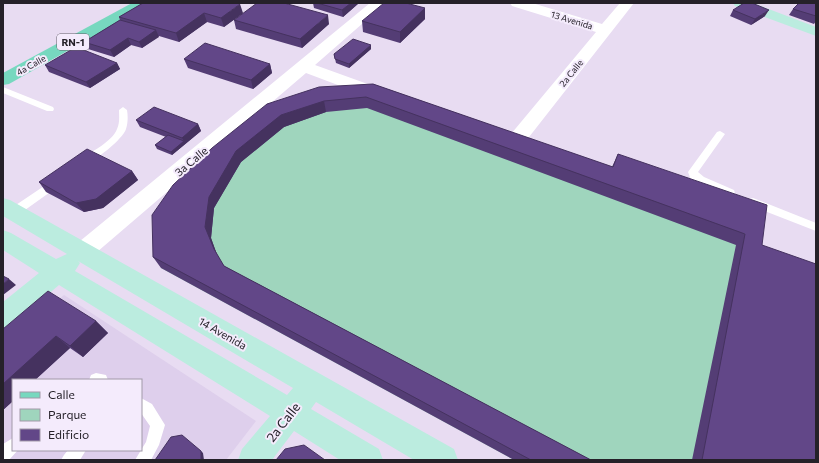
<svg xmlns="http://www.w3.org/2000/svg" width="819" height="463" font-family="Commissioner,sans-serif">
	<rect width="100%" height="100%" fill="#e8dcf2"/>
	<!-- built -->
	<path fill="#decfec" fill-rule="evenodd" d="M64 295 256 421 226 460H3V348ZM13 380H141V450H13Z"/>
	<!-- green -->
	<path fill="#9fd5bd" d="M374 95 608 178 613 165 757 216 753 256 816 460H514L161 268 270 116Z"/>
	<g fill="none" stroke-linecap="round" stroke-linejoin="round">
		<!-- lane -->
		<path fill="#fff" fill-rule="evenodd" d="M3 87 53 107 54 109 53 111H47L3 93Z
			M123 107 127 110C128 116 128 123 126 129 123 139 91 166 81 163L79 161 81 159C92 151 112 142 117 129 120 123 119 116 119 110Z
			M720 131 725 134 698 172 704 177 734 190 735 193 734 196 730 197 696 183 691 180 688 172 717 132Z
			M56 178 60 179 61 182 60 185 18 215H10L9 212 10 209Z
			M753 198 816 223V231L749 205 748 202 749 199Z
			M96 373 106 375 108 380H89L91 375Z
			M141 398 152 404 165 425 159 445 151 460H135L146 442 150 426 141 413Z
			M13 438V450H18L9 460H3V444Z
			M68 450H86L80 460H61L64 455Z"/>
		<!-- street -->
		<path fill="#fff" fill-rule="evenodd" d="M370 3H386L315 65 387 91 390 95 387 99 381 100 375 99 306 73 90 258 82 261 74 258 71 252 74 246Z
			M510 3H532L602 24 620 3H634L522 146C512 149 493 145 488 136L490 132 497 130 511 134 596 32 512 6Z"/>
		<!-- secondary -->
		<path fill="#bbecdf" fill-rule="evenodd" d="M733 3H753L816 27V36L735 6Z
			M3 198 10 200 454 449 458 460H414L316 402 311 409 379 449 383 460H340L294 431 272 460H238L242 449 270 416 59 285 12 325 3 328V302L39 273 3 250V230L11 233 56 259 67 254 3 216ZM78 261 293 388 287 395 75 271 80 263Z"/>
		<!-- primary -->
		<path fill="#77d8bf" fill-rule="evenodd" d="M132 3H149L147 6 9 84 3 85V73Z"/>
	</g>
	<!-- wall -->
	<path fill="#543d75" d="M143 3 243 13 224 27 207 22 179 42 159 36 142 48 131 45 114 57 88 49 84 42 120 20 119 17Z
		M313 3H359L343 17 314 8Z
		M816 3V21L814 24 789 15 793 9Z
		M425 8V19L400 43 363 32 362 21Z
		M733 10 765 16 751 25 730 16Z
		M234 20 329 24 302 48 236 29Z
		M371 45V49L349 68 336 63 334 54Z
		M184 59 270 64 272 73 253 89 188 68Z
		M117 63 120 69 90 88 49 72 45 65Z
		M373 84 612 167 618 154 762 245 816 460H692L736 245 367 108 326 112 284 127 241 162 214 208 211 238 217 255 224 266 591 460H514L161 268 153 257 267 104Z
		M136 120 198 124 201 131 172 155 157 149 155 145 166 137 140 127Z
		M132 171 138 180 103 208 84 212 46 192 39 182Z
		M96 321 108 333 83 357 70 348 35 380H13V401L3 410V329Z"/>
	<!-- shaded-wall -->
	<path fill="#45325f" d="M351 3H359L343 17 342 10Z
		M240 4 243 13 224 27 221 18Z
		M425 8V19L400 43V32Z
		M769 10 765 16 751 25 755 19Z
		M204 13 207 22 179 42 176 33Z
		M328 15 329 24 302 48 300 39Z
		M156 30 159 37 142 48 139 42Z
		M128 38 131 45 114 57 110 50Z
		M371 45V49L349 68V64Z
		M117 63 120 69 90 88 86 82Z
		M270 64 272 73 253 89 251 80Z
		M324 101 326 112 284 127 241 162 214 208 211 238 219 260 214 249 205 227 209 197 236 151 281 115Z
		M198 124 201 131 172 155 171 152 184 141 182 138Z
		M132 171 138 180 103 208 84 212 76 203Z
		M9 279 16 285 3 295V284Z
		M96 321 108 333 83 357 70 346Z
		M56 336 70 348 35 380H13V401L3 410V384Z
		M201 451 203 453 204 460H201Z"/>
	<!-- building -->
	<path fill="#624788" stroke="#45325f" d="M143 3H237L240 4 221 18 204 13 176 33 119 17Z
		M257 3H284L328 15 300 39 234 20Z
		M317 3H351L342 10Z
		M384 3H406L425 8 400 32 362 21Z
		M744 3H752L769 10 755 19 733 10Z
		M799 3H816V16L793 9Z
		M120 20 156 30 139 42 128 38 110 50 84 42Z
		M353 39 371 45 349 64 335 59 334 54Z
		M205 43 270 64 251 80 184 59Z
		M76 47 117 63 86 82 45 65Z
		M373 84 613 167 618 154 767 205 762 245 816 264V460H702L745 234 366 97 324 101 281 115 236 151 209 197 205 227 214 249 224 266 591 460H531L153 257 152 215 173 185 212 148 267 104 319 87Z
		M154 107 198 124 182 138 136 120Z
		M168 135 184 141 171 152 155 145Z
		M87 149 132 171 96 199 76 203 39 182Z
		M3 276 9 279 3 284Z
		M48 291 96 321 70 346 56 336 3 384V329Z
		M182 435 201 451V460H155L171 437Z
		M304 445 325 460H276L285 449Z"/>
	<g text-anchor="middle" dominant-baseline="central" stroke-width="4" stroke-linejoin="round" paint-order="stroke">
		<!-- far-street labels -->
		<g font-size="9" fill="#252129" stroke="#f4ebfc">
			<text transform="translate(572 20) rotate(17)">13 Avenida</text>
			<text transform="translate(31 65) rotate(-29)">4a Calle</text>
			<text transform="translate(571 73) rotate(-51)">2a Calle</text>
		</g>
		<!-- shield labels -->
		<rect fill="#f4ebfc" stroke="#635e68" stroke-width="1" x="57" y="34" width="32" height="16" rx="3"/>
		<g font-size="10" font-weight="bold" fill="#252129">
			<text x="73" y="42">RN-1</text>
		</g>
		<!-- street labels -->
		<g font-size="11" fill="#252129" stroke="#f4ebfc">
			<text transform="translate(191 161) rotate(-40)">3a Calle</text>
			<text transform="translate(223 333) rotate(30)">14 Avenida</text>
		</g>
		<!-- near-street labels -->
		<g font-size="13" fill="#252129" stroke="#f4ebfc">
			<text transform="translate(283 422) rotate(-52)">2a Calle</text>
		</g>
	</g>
	<!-- border -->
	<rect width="819" height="463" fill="none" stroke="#252129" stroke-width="8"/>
	<!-- legend -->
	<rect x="12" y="379" width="130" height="72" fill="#f4ebfc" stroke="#a19aa8"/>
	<rect x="20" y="392" width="20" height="6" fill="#77d8bf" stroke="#a19aa8"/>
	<text x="48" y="399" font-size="12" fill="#252129">Calle</text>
	<rect x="20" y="409" width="20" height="12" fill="#9fd5bd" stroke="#a19aa8"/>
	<text x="48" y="419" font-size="12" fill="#252129">Parque</text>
	<rect x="20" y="429" width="20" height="12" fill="#624788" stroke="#a19aa8"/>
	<text x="48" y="439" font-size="12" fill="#252129">Edificio</text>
</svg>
